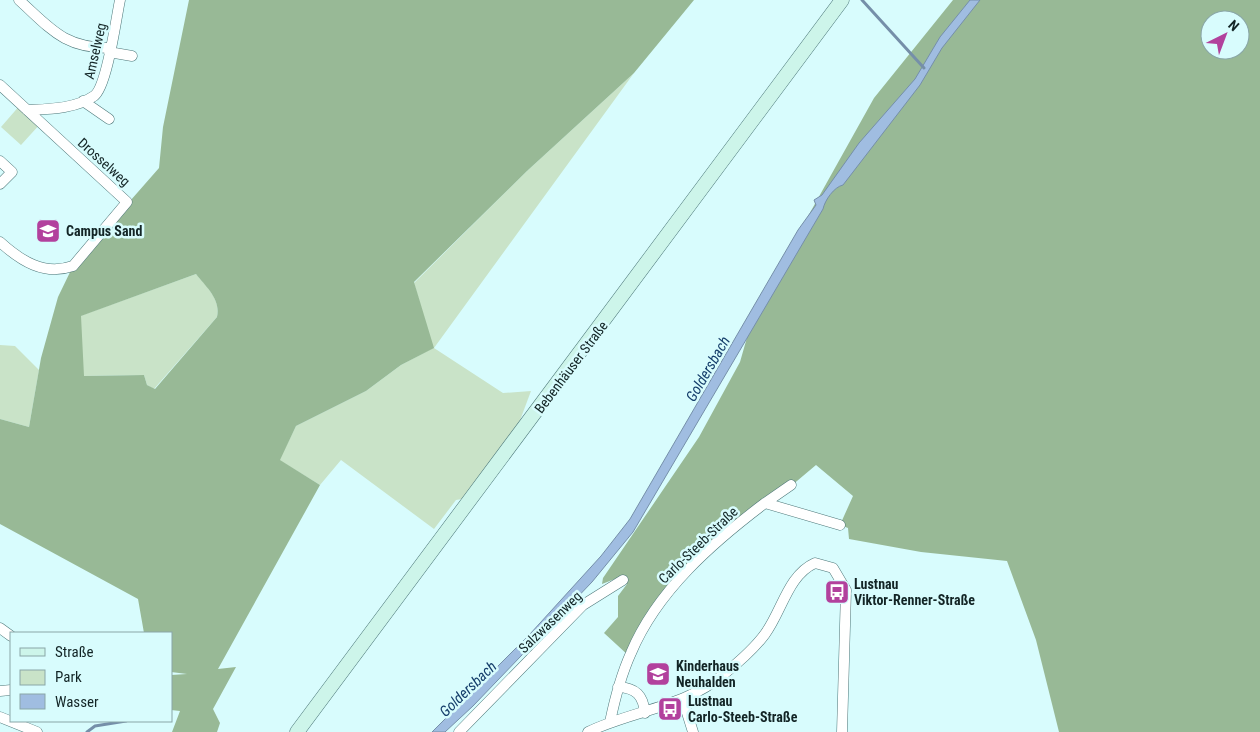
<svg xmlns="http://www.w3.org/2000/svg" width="1260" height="732" font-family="'Roboto Condensed',sans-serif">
	<rect width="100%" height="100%" fill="#d8fcfd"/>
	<!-- green -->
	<path fill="#c9e3c8" d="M634 73 434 348 503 393 531 391 519 423 462 499 456 500 434 529 341 460 320 485 279 460 296 426 366 391 401 365 433 348 414 283 527 171Z
		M21 104 41 123 21 145 1 127Z
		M196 274C206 286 221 299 217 317L154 389 147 385 144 375 83 376 80 316Z
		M0 345 15 346 39 370 29 427 0 419Z"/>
	<!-- forest -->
	<path fill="#98b996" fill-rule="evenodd" d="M189 0H694L634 73 527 171 414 282 434 348 401 365 366 391 296 426 280 460 320 485 218 669 236 667 213 709 220 723 217 732H172L180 711 171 710V675L187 674 171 672V633H144L138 599 0 524V419L29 427 41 358 58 297 73 266 159 168 163 127ZM196 274C206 287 221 299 217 317L155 389 147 385 144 375 84 376 81 316Z
		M953 0H1260V732H1059L1036 640 1007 561 921 552 849 539 848 528 840 525 853 496 816 465 677 582 629 656 604 633 618 617V596L627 584 620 577 602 584 603 578 699 437 740 362 754 313 874 98ZM1210 20H1240V50H1210Z"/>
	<!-- water -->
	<path fill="#a0bde1" stroke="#758fa9" d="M970 0H980L942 48 920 85 843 185C834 187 825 200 823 209L633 532 592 582 473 706 445 732H432L530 634 601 556 630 519 798 230 816 205 814 200 822 195 859 143 915 79 940 37Z"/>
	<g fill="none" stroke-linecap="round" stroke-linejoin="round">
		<!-- stream -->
		<path stroke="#758fa9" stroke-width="3" d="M862 0 924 68
			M87 732 95 726 126 721"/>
		<defs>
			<path id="minor" d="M19 0C51 29 64 48 110 48
				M109 52 132 56
				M0 85 127 202 73 266C44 276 21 261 0 242
				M83 101 109 119
				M27 110C49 109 75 109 94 96 107 87 116 19 120 0
				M0 161 12 172 0 184
				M765 503 791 485
				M0 628 11 636
				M618 687C636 688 643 695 645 713
				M0 691 11 690
				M683 700 693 732
				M0 717 37 732
				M610 722C615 698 621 675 631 653 657 591 712 543 765 503L840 525
				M459 732 583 605 623 580
				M588 732C633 710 684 708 724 674 739 662 754 649 765 634 782 611 788 575 815 563L833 568 846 590 842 732"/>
			<path id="secondary" d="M297 732 842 0"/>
		</defs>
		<!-- minor casing -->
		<use href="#minor" stroke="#4d7779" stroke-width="11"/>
		<!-- secondary casing -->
		<use href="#secondary" stroke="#4d7779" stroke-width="15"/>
		<!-- minor -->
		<use href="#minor" stroke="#fff" stroke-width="10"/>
		<!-- secondary -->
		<use href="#secondary" stroke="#cdf5ea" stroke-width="14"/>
	</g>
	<!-- icons -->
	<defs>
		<symbol id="university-square" viewBox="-11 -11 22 22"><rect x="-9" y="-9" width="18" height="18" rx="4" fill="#b2419d" stroke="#d8fcfd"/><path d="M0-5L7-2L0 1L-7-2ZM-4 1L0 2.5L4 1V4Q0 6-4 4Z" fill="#fff"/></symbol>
		<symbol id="bus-square" viewBox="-11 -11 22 22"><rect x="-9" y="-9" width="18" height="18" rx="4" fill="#b2419d" stroke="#d8fcfd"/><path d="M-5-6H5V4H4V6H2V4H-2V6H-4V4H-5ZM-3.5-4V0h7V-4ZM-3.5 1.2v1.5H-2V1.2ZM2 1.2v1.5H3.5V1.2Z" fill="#fff"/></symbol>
		<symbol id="school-square" viewBox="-11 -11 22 22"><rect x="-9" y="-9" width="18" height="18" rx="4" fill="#b2419d" stroke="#d8fcfd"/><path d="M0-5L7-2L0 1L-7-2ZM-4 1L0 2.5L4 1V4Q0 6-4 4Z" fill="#fff"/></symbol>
	</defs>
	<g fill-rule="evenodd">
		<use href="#university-square" x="34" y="217" width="28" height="28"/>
		<use href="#bus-square" x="823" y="578" width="28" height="28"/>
		<use href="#school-square" x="644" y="660" width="28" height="28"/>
		<use href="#bus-square" x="656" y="695" width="28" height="28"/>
	</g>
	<g text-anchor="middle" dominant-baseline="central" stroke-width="5" stroke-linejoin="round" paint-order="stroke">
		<!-- street labels -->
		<g font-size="14" fill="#122425" stroke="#d8fcfd">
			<text transform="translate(95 51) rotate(-77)">Amselweg</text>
			<text transform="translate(104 162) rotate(42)">Drosselweg</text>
			<text transform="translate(571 367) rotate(-53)">Bebenhäuser Straße</text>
			<text transform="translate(698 545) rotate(-44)">Carlo-Steeb-Straße</text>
			<text transform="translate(550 622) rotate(-44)">Salzwasenweg</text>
		</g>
		<!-- poi labels -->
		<g font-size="14" font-weight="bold" fill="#122425" stroke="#d8fcfd" text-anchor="start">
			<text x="66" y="231">Campus Sand</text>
			<text x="854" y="584">Lustnau<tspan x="854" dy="16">Viktor-Renner-Straße</tspan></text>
			<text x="676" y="666">Kinderhaus<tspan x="676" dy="16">Neuhalden</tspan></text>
			<text x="688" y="701">Lustnau<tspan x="688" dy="16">Carlo-Steeb-Straße</tspan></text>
		</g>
		<!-- water labels -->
		<g font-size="15" font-style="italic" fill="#153e6b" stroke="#d8fcfd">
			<text transform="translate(708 369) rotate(-60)">Goldersbach</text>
			<text transform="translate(468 689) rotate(-44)">Goldersbach</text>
		</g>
	</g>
	<!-- legend -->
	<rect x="10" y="632" width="162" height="90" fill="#d8fcfd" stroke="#89a6a7"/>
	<rect x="20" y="648" width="25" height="8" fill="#cdf5ea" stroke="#89a6a7"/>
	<text x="55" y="657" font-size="15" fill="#122425">Straße</text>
	<rect x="20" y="670" width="25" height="15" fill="#c9e3c8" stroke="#89a6a7"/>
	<text x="55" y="682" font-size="15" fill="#122425">Park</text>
	<rect x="20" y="694" width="25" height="15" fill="#a0bde1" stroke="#89a6a7"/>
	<text x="55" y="707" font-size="15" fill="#122425">Wasser</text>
	<!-- north arrow -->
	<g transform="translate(1225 35) rotate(42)"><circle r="24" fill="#d8fcfd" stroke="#89a6a7"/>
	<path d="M0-4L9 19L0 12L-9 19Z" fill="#b2419d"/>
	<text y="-8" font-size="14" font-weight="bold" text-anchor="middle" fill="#122425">N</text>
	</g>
</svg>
